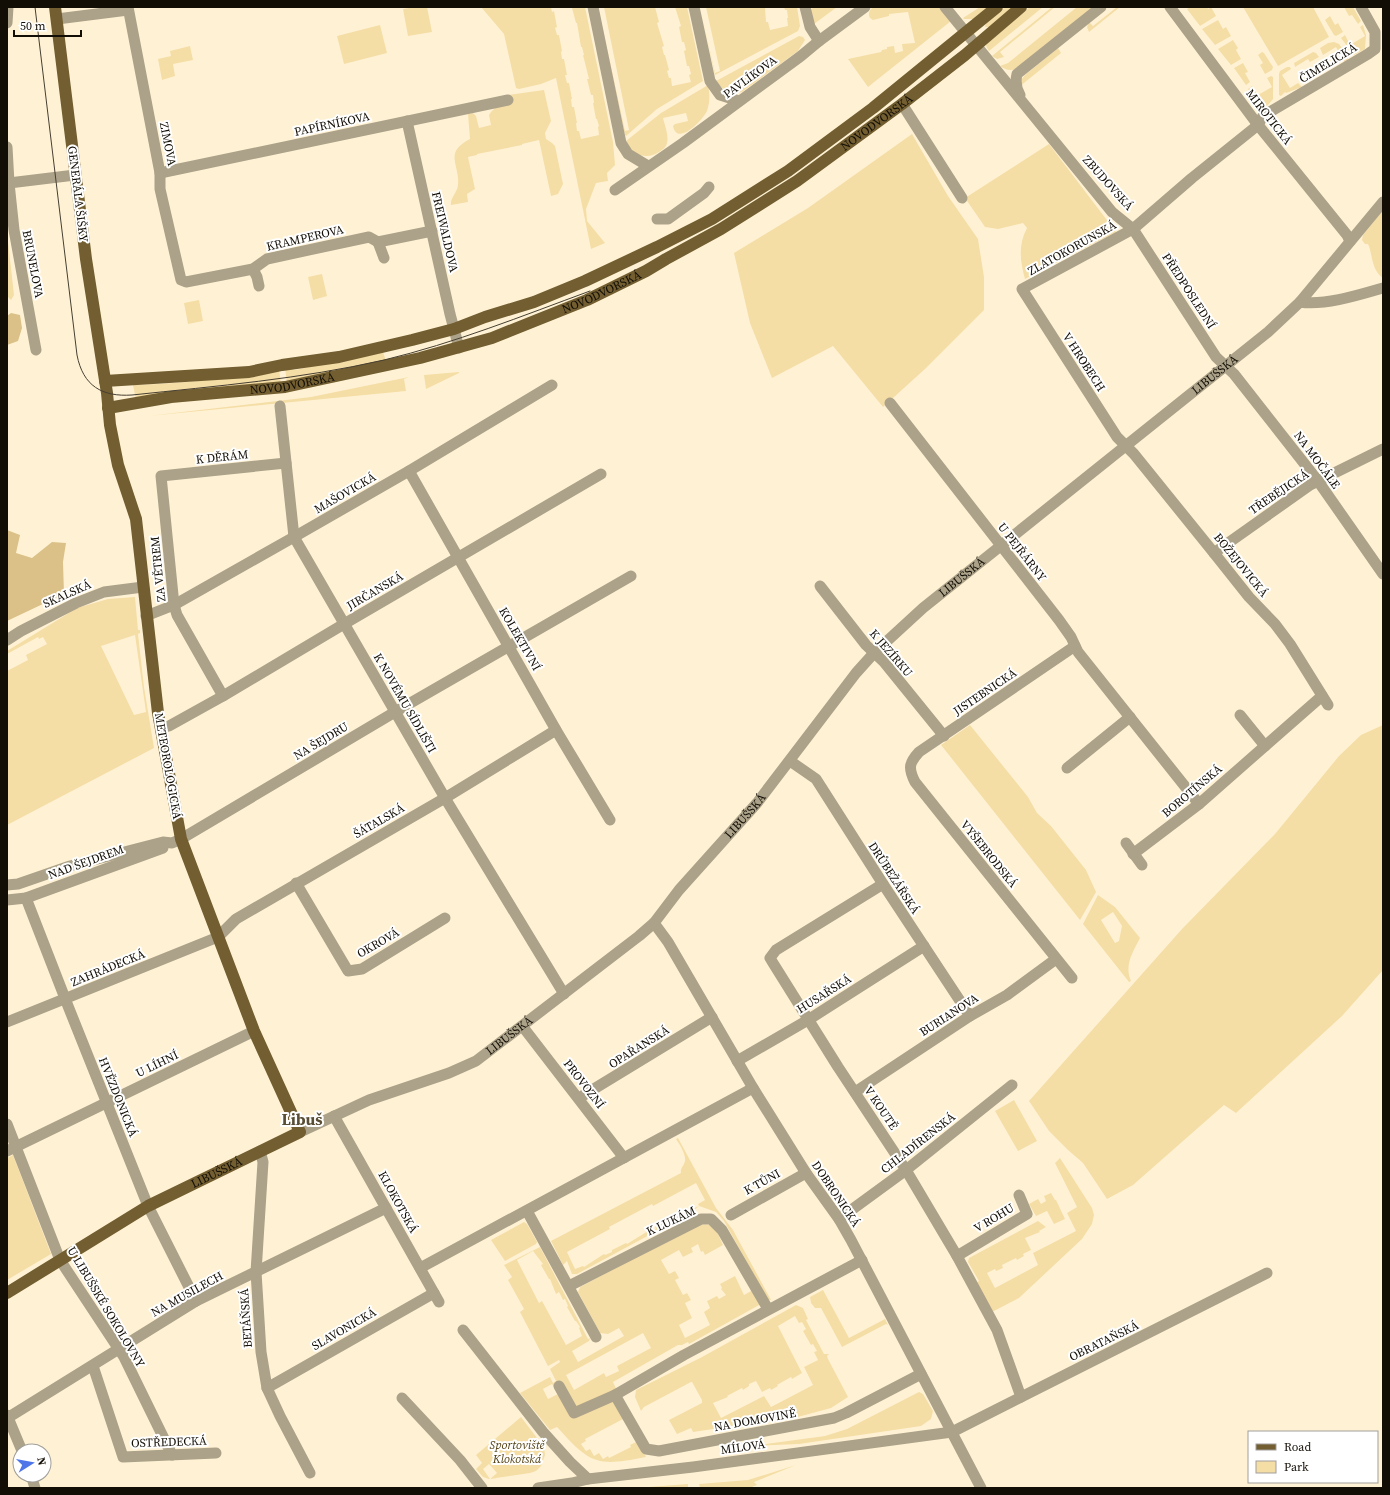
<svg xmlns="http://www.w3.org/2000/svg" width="1390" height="1495" font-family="'Source Serif 4',serif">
	<rect width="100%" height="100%" fill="#fff2d4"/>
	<!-- green -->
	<path fill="#f5dda6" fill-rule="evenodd" d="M415 7H427L432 32 408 36 403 9Z
		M481 7H551L552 12 554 11 557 27 555 28 557 35H559L562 51 561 52 562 59H564L567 75H565L567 83H569L572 99H571L572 107H574L577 123H576L577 131H579L581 139 599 135 598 127 599 126 597 119H596L593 103H594L593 95H591L587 79H589L583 55H584L582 47H581L577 23H576L572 8 585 7 613 142 615 165 607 173 608 181 596 183 586 209 587 221 605 243 591 249 556 78 541 84 519 89 516 88 504 34Z
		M598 7 625 131 629 130 604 7H655L659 22 657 23 664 46 662 47 664 55H665L669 70 667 71 669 78H671L672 86 691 82 689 75 691 74 689 66H687L684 51 686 50 684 42H682L679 27 681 26 675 7H687L703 81 657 109 626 136 625 135Z
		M700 7 715 73 720 71 706 7H765L766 22H768L770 30 788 26 787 18H788L787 10H785L784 7H797L800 26 798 31 715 75Z
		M813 7H837L814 24 810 11Z
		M873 7H939L951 21 868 87 848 59 881 52 882 50 887 49V47L894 46 895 53 903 51 902 44 915 43 908 12 889 14V16L873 20C867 17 868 11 873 7Z
		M980 7H988L973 19H964L963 18Z
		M1005 7H1014L989 27H985L986 23Z
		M1030 7H1043L989 51 986 46 987 42Z
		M1052 7H1055L1000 52 1004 57 997 59 992 56Z
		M1077 7H1093L1016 69C1010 71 1006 70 1000 66L1008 63Z
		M1117 7H1120L1089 32 1087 27 1089 22 1093 26Z
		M1191 7H1207L1208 9 1211 7 1216 16 1200 26 1187 9Z
		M1243 7H1313L1329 37 1278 66Z
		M1344 7H1353L1361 21 1358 24 1352 15 1349 16Z
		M1330 16 1335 25 1338 23 1343 32 1336 36 1334 35 1325 20Z
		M1218 20 1223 29 1226 27 1231 36 1215 45 1202 29Z
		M380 25 387 53 344 64 337 36Z
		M1363 25 1366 35 1365 49 1354 55 1341 38 1345 35 1350 45 1365 36 1360 27Z
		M799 36 803 37 805 40 798 51 742 92C731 94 722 90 716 81Z
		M1233 40 1238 48 1236 50 1241 59 1231 65 1218 49Z
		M1334 42 1339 44 1348 57V60L1344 62 1336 47 1323 55 1320 48 1328 43Z
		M190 46 193 60 173 64 175 76 162 80 158 59 171 56 170 51Z
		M1058 48 1061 53 1019 87 1020 81 1025 75Z
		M1262 52 1264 53 1273 67 1272 70 1265 74 1260 65 1263 63 1258 55Z
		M1313 52 1316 53 1319 57 1310 62 1308 59 1295 67 1294 63Z
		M1243 63 1248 72 1245 73 1250 82 1246 85 1234 68Z
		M1287 67H1290L1291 69 1282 75 1290 88 1298 83 1302 87 1286 93 1285 92 1281 96 1279 95V74L1280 71Z
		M1271 76 1273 77V99L1267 106C1256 107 1253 97 1248 89L1252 86 1258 95 1272 87 1267 78Z
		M708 85C710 94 710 102 707 111 703 120 677 147 673 126L675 124 688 121 686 113 663 118C665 126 669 136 667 143 666 148 662 150 659 152 646 161 631 154 626 141L661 113Z
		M544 90 551 121 545 133 546 139 552 143 555 146 563 184 558 194 551 196 539 140 522 144V145L477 154V155L468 157 475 189 467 194 468 202 451 205C450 198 457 193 458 185 460 164 443 153 470 139L468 114 473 113 476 116 479 128 491 125 489 115 491 112 508 95Z
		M912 134 948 196 978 239 984 277V310L925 369 883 407 833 346 772 378 750 323 734 253 808 208Z
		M1049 144 1116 232 1025 279C1020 261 1018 245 1027 228L1023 223 998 229 985 227 965 198Z
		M1383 210V278C1371 270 1373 255 1368 244H1365L1362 240 1363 235Z
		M7 232 14 295 11 300 7 296Z
		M322 274 327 296 313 300 308 277Z
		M199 300 203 321 188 324 184 303Z
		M383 352 386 361 287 383 285 368 295 370Z
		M279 369 281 384 136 400 133 385C183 384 231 378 279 369Z
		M459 372V373L426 389 424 375Z
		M409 377 404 379 406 391 148 416 311 397Z
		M135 597 138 630H140V633L138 634 144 687 154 748 7 825V671L28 660 26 655 47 644 43 637 39 639 38 637 7 654V651L77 608 108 599ZM135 635 146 712 134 715 101 646Z
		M970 725 1028 797 1037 813 1051 826 1086 870 1096 892 1080 920 941 745Z
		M1383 725V970L1342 1016 1236 1113 1224 1105 1133 1185 1107 1199 1083 1163 1068 1150 1049 1131 1029 1101 1182 929 1275 834 1339 756 1361 735Z
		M1098 895 1115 907 1140 938C1133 952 1124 965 1131 981L1129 982 1083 924ZM1113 912 1122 926 1119 941 1115 943 1101 920Z
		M1014 1100 1037 1141 1018 1151 995 1111Z
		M678 1138 716 1208 733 1230 771 1300H768L724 1221 716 1212 699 1206 692 1212 577 1274H572L567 1261 563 1265 551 1241 681 1173C680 1168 684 1166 685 1161 686 1154 680 1145 676 1139ZM696 1183 705 1200 698 1204 699 1206 692 1209 691 1208 677 1215V1217L670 1221 669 1219 655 1227 656 1229 649 1232 648 1231 627 1244 626 1243 612 1250V1252L605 1255 604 1254 584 1267 583 1266 575 1269 567 1252 610 1229 609 1227 652 1204 653 1206Z
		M13 1155 51 1254 7 1280V1158Z
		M1060 1158 1092 1208 1094 1215 1092 1224 1082 1239 1019 1298 992 1312 976 1283 979 1281 968 1262 969 1258 1038 1221 1046 1227 1039 1231 1040 1232 1025 1238 1031 1250 1023 1254 1024 1256 1017 1260 1016 1258 1002 1265 1003 1268 996 1271 995 1269 987 1273 995 1288 1038 1265 1033 1253 1076 1231 1067 1213 1077 1207 1055 1163Z
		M1051 1193 1055 1200H1056L1065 1219 1054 1224 1047 1211 1036 1216 1029 1204 1038 1199 1041 1204 1046 1201 1044 1196Z
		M524 1222 527 1224 537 1242 536 1244 505 1261 491 1240Z
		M699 1224 710 1225 717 1232 723 1245 705 1255 703 1251 701 1252 698 1244 691 1248 693 1252 683 1257 679 1250 661 1260 669 1274 675 1271 679 1278 675 1280 683 1295 687 1293 691 1300 685 1303 692 1318 679 1325 685 1338 710 1325 704 1312 710 1308 707 1301 717 1296 719 1299 726 1295 721 1289 722 1288 720 1284 735 1276 744 1295 753 1290 761 1304 689 1344 688 1342 682 1345H678L613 1382 624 1406 622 1407 646 1457C597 1467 590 1464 557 1427L550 1430 520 1393 550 1377 553 1383 556 1381 550 1369 560 1362 559 1360 548 1366 520 1312 524 1309 508 1280 512 1277 504 1265 540 1247 588 1339 590 1338 589 1341 572 1351 578 1362 624 1336 619 1328 608 1334 600 1333 578 1292 580 1287ZM533 1251 543 1264 541 1265 549 1279H550L556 1294 559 1292 563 1300 565 1299 568 1306 567 1307 575 1321H576L580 1327 579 1328 582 1336 566 1345 542 1301 539 1303 517 1260ZM643 1333 651 1348 617 1366 619 1371 606 1377 604 1373 574 1390 566 1375ZM552 1384 558 1394 548 1399 543 1389ZM625 1418 638 1441 630 1445 631 1447 609 1458 608 1456 603 1459 599 1453 594 1456 590 1449 586 1451 581 1444 586 1441 585 1439Z
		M823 1290 849 1338 885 1319 888 1325 886 1324 842 1347 821 1308H815L811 1303 810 1297Z
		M796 1305 803 1308 808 1319 806 1320 824 1354H829L827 1356 828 1359 848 1397 831 1408 794 1418 759 1423 758 1420 747 1424 693 1432 691 1428 677 1434 669 1420 702 1403V1400L692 1382H691L644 1407 641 1411 635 1397 636 1390 702 1357ZM795 1316 799 1323 802 1322 806 1329 803 1331 811 1345 813 1344 817 1351 814 1352 818 1360 804 1367 813 1385 771 1407 764 1396 721 1418 713 1403 728 1397 727 1396 742 1388 743 1390 749 1386V1384L756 1381 762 1392 770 1388 771 1390 778 1386 777 1385 791 1377 792 1379 802 1373 778 1326Z
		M919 1392 923 1394 933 1411 931 1419 921 1426 799 1444 751 1446 825 1436 847 1429Z
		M521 1417 544 1447 545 1455 541 1466 536 1471 530 1473 489 1479 483 1477 476 1469 482 1463 476 1455ZM489 1464 497 1473 490 1479 483 1469Z
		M796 1465 754 1482 757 1485 749 1488H700L699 1484 748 1480Z
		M688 1484V1488H635Z"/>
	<!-- forest -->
	<path fill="#dbc187" d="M11 313 20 315 22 328 18 341 7 345V316Z
		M7 530 20 535 16 553 32 558 52 542 66 543 63 562 64 594 7 621Z"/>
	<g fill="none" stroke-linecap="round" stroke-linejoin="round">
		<!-- minor -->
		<g stroke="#aca289" stroke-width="11">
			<path d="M128 7 160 173V189L181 280 186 282 253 269 267 259 369 237 378 242 432 231"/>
			<path d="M593 7 621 143 628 154 648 166"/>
			<path d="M694 7 710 81 720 95 739 101"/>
			<path d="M805 7 810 27 819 41"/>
			<path d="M945 7 1112 212 1133 229 1216 357 1234 374 1318 481 1383 574"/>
			<path d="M1170 7 1258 125 1347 235 1350 241"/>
			<path d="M57 19 128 10"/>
			<path d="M7 23 8 7"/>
			<path d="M1020 95C1016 88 1015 82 1017 74L1101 7"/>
			<path d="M902 104 962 198"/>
			<path d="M407 121 450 314 459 348"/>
			<path d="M7 147 9 183 14 230 36 350"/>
			<path d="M160 173 508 100"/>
			<path d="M9 183 75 175"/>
			<path d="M615 190 683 143 801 56 819 41 865 7"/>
			<path d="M657 219H668L704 193 709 187"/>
			<path d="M378 242 384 258"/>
			<path d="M253 269 257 277 259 286"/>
			<path d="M1300 302C1324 306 1359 295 1383 288"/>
			<path d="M890 403 1059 620 1071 637 1078 652 1199 804"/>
			<path d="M280 406 294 537 445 798 564 994"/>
			<path d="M409 471 556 730 610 820"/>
			<path d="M1214 553 1310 485 1383 449"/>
			<path d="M820 586 866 645 884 662 944 736"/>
			<path d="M146 616 174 605 294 537 409 471 552 385"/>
			<path d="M7 640 21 631 76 603 104 592 143 587"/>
			<path d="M223 696 177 615 174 605 161 476 286 463"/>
			<path d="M1328 705 1290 644 1275 624 1249 597 1214 553 1134 454 1117 437 1022 289 1133 229 1192 178 1258 125 1263 116 1368 54 1375 49V32L1361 7"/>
			<path d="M1240 715 1265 746"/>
			<path d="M161 728 169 726 223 696 344 624 601 474"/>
			<path d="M790 761 816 779 883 884 970 1016"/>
			<path d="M1067 768 1130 717"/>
			<path d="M1126 843 1142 865"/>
			<path d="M1133 854 1199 804 1322 696"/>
			<path d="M296 883 348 971 362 969 445 918"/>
			<path d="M883 884 776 950 770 958 773 963 838 1067 906 1170 957 1256 997 1330 1021 1397"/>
			<path d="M7 885 18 884 70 866 163 842 172 843 181 839 400 709 631 576"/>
			<path d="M26 898 68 1006 148 1206 196 1301"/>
			<path d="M7 900 26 898 163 848"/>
			<path d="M654 923 668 942 753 1088 806 1173 839 1219 851 1240 981 1488"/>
			<path d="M1072 978 915 782C908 768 909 763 919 752L1075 646"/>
			<path d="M7 1022 218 937 236 919 445 798 556 730"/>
			<path d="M523 1027 624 1158"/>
			<path d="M737 1061 808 1020 924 946"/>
			<path d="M855 1092 970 1016 1007 995 1056 959"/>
			<path d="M579 1098 712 1017"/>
			<path d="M334 1116 439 1302"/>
			<path d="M7 1124 60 1260 124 1357 172 1455"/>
			<path id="s1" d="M300 1132 369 1100 449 1073 476 1061 639 936 654 923 679 890 757 803 856 673 874 653 923 608 1268 332 1300 302 1383 202"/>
			<path d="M7 1151 254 1031"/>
			<path d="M260 1151 263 1162 256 1272 261 1352 267 1388 280 1416 310 1473"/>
			<path d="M527 1211 596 1337"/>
			<path d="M731 1215 806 1173"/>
			<path d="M839 1219 906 1170 1012 1085"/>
			<path d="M957 1256 1027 1214 1019 1195"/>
			<path d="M420 1268 753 1088"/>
			<path d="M569 1286 701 1219H711L722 1230 768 1309"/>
			<path d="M463 1330 543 1432 570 1462 588 1479"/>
			<path d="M93 1366 123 1457 216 1453"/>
			<path d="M559 1386 574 1413 615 1395 684 1355 862 1260"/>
			<path d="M267 1388 434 1293"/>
			<path d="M615 1395 646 1449 659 1451 834 1418 846 1413 921 1374"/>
			<path d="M402 1398 460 1460 482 1488"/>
			<path d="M7 1415 22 1451"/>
			<path d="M9 1417 196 1301 386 1208"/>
			<path d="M31 1475 35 1488"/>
			<path d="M538 1488 572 1483 588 1479 693 1467 952 1432 1267 1273"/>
		</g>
		<!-- major -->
		<g stroke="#725e30" stroke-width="12">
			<path d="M105 381 249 372 282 365 339 357 412 340 454 329 485 317 534 302 585 281 657 247 712 219 788 171 873 108 997 7"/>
			<path id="s2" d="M108 408 171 397 285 387 420 358 492 338 587 300 646 271 666 259 721 229 797 181 902 104 965 55 1021 7"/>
			<path id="s3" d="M7 1293 148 1206 300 1132 254 1031 181 839 158 713 136 519 118 465 110 425 107 393 86 259 55 7"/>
		</g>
		<!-- tram -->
		<path stroke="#463f32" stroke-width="1" d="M35 7 77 355C83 386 102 397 132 395 217 386 301 379 384 360 455 343 522 316 590 291"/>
	</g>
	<g text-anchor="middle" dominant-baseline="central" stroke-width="4" stroke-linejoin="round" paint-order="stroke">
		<!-- street labels -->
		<g font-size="12" fill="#130e05" stroke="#fff">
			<text transform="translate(1328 63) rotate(-31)">ČIMELICKÁ</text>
			<text transform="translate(750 77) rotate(-36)">PAVLÍKOVA</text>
			<text transform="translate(1269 117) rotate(52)">MIROTICKÁ</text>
			<text stroke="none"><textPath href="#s2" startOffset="834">NOVODVORSKÁ</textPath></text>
			<text transform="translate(332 124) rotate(-12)">PAPÍRNÍKOVA</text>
			<text transform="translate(168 144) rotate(79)">ZIMOVA</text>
			<text transform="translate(1108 183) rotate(48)">ZBUDOVSKÁ</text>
			<text transform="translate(78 194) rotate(83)">GENERÁLA ŠIŠKY</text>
			<text transform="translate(445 232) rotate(77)">FREIWALDOVA</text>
			<text transform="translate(305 238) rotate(-13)">KRAMPEROVA</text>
			<text transform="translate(1072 248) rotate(-29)">ZLATOKORUNSKÁ</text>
			<text transform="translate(33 264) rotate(79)">BRUNELOVA</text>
			<text transform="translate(1189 291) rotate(57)">PŘEDPOSLEDNÍ</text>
			<text stroke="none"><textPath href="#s2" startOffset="510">NOVODVORSKÁ</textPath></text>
			<text transform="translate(1084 362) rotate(57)">V HROBECH</text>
			<text stroke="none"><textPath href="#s1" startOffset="1204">LIBUŠSKÁ</textPath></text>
			<text stroke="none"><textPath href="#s2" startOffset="186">NOVODVORSKÁ</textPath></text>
			<text transform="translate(222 457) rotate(-6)">K DĚRÁM</text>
			<text transform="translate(1317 460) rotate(53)">NA MOČÁLE</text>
			<text transform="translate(1279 492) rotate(-34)">TŘEBĚJICKÁ</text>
			<text transform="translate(345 493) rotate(-30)">MAŠOVICKÁ</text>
			<text transform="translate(1022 552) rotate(52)">U PEJŘÁRNY</text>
			<text transform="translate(1241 565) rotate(51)">BOŽEJOVICKÁ</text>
			<text transform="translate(158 569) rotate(-96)">ZA VĚTREM</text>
			<text stroke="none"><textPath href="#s1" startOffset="880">LIBUŠSKÁ</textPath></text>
			<text transform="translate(375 591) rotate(-30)">JIRČANSKÁ</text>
			<text transform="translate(67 594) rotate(-24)">SKALSKÁ</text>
			<text transform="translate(520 639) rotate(60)">KOLEKTIVNÍ</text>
			<text transform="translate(891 653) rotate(49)">K JEZÍRKU</text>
			<text transform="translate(985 692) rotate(-34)">JISTEBNICKÁ</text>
			<text transform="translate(405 703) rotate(60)">K NOVÉMU SÍDLIŠTI</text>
			<text transform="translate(321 741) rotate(-31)">NA ŠEJDRU</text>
			<text transform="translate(168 766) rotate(80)">METEOROLOGICKÁ</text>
			<text transform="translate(1192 791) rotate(-40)">BOROTÍNSKÁ</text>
			<text stroke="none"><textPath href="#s1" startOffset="556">LIBUŠSKÁ</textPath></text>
			<text transform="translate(379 821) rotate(-30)">ŠÁTALSKÁ</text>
			<text transform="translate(989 854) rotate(51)">VYŠEBRODSKÁ</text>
			<text transform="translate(86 862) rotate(-20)">NAD ŠEJDREM</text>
			<text transform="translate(894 878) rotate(57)">DRŮBEŽÁŘSKÁ</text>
			<text transform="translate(378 943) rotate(-30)">OKROVÁ</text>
			<text transform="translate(108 968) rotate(-22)">ZAHRÁDECKÁ</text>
			<text transform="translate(824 994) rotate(-32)">HUSAŘSKÁ</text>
			<text transform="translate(949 1015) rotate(-33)">BURIANOVA</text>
			<text stroke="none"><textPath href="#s1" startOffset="232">LIBUŠSKÁ</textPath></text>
			<text transform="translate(639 1047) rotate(-32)">OPAŘANSKÁ</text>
			<text transform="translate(157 1064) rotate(-26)">U LÍHNÍ</text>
			<text transform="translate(584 1084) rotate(52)">PROVOZNÍ</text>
			<text transform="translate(118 1097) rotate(68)">HVĚZDONICKÁ</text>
			<text transform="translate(881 1108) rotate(56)">V KOUTĚ</text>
			<text transform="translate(918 1143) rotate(-38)">CHLADÍRENSKÁ</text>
			<text stroke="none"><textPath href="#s3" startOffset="242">LIBUŠSKÁ</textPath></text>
			<text transform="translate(762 1182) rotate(-29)">K TŮNI</text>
			<text transform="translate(836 1194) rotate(56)">DOBRONICKÁ</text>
			<text transform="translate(398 1202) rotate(61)">KLOKOTSKÁ</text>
			<text transform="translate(994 1218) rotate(-31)">V ROHU</text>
			<text transform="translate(671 1221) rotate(-25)">K LUKÁM</text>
			<text transform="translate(187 1294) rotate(-29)">NA MUSILECH</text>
			<text transform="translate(106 1307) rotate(59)">U LIBUŠSKÉ SOKOLOVNY</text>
			<text transform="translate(246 1318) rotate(-94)">BETÁŇSKÁ</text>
			<text transform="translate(344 1329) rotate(-30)">SLAVONICKÁ</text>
			<text transform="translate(1104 1341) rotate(-26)">OBRATAŇSKÁ</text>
			<text transform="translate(755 1420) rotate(-10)">NA DOMOVINĚ</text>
			<text transform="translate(169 1442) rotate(-2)">OSTŘEDECKÁ</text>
			<text transform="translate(743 1447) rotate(-8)">MÍLOVÁ</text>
		</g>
		<!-- park labels -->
		<g font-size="12" font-style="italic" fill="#524012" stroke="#fff">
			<text x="517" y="1445">Sportoviště<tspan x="517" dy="14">Klokotská</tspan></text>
		</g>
		<!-- district labels -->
		<g font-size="16" font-weight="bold" fill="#594d34" stroke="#fff">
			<text x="302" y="1119">Libuš</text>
		</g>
	</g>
	<!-- border -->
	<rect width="1390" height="1495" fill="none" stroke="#130e05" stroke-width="16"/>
	<!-- legend -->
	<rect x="1248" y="1431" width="130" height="52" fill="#ffffff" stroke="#a19f9b"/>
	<rect x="1256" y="1444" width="20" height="6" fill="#725e30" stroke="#a19f9b"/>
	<text x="1284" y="1451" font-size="12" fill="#130e05">Road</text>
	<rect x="1256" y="1461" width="20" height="12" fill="#f5dda6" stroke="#a19f9b"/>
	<text x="1284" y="1471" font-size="12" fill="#130e05">Park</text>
	<!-- north arrow -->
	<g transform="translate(32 1463) rotate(79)"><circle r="19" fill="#ffffff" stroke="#a19f9b"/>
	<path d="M0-3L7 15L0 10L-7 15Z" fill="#4f75e8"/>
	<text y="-6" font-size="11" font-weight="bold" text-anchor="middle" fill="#130e05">N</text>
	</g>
	<!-- scale -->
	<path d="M14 30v6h67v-6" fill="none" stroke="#130e05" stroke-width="2"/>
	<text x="20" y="30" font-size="12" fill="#130e05" stroke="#ffffff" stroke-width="3" paint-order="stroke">50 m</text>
</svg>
